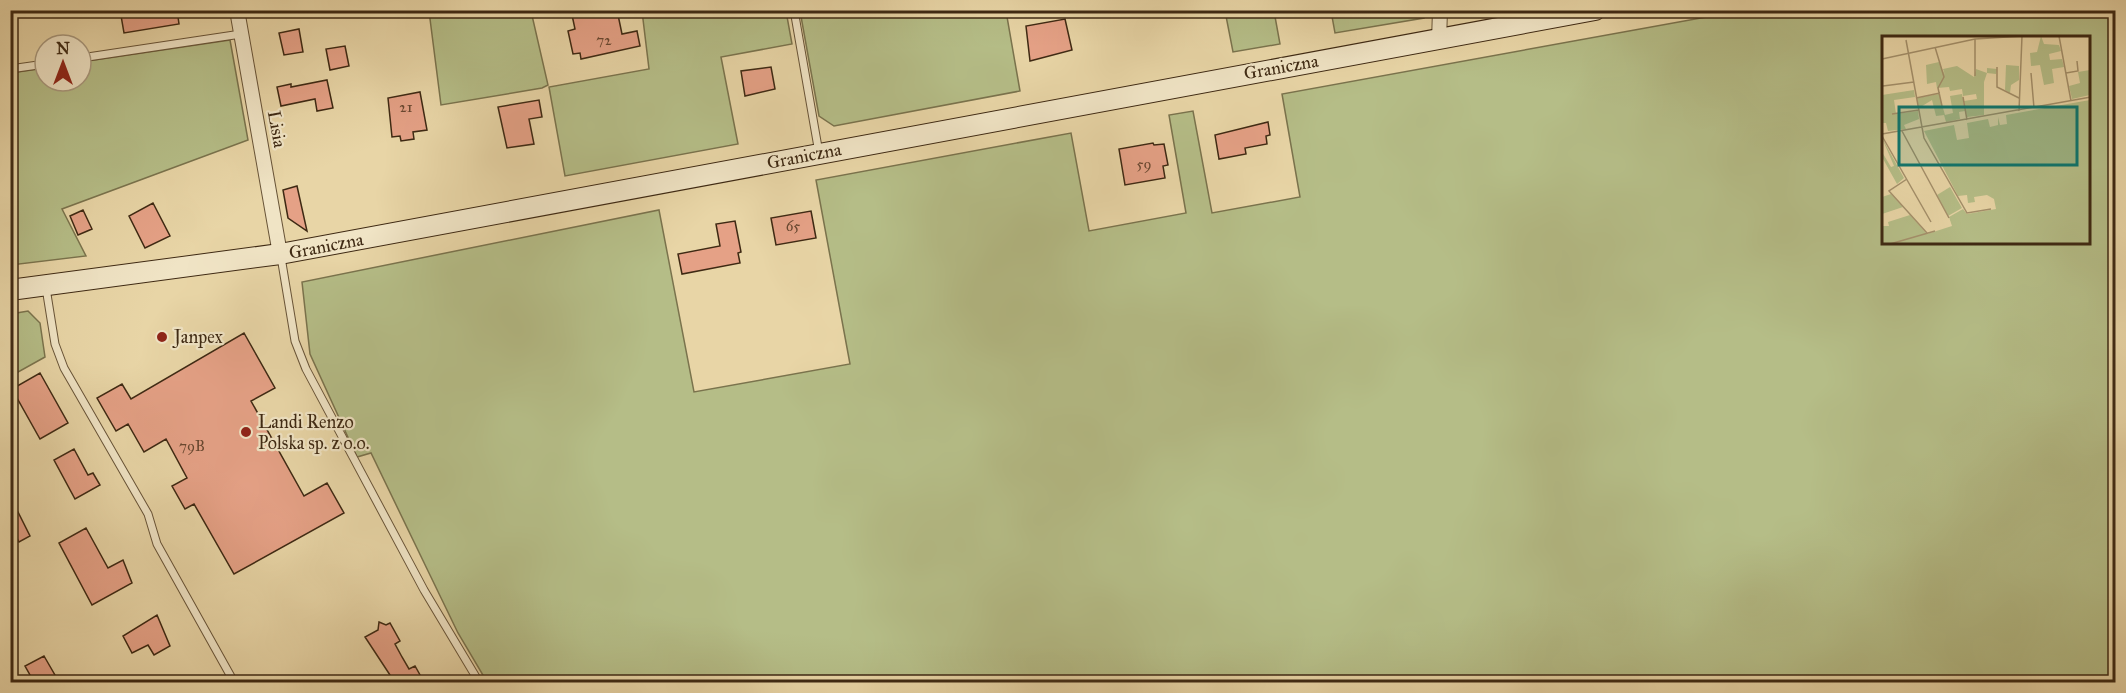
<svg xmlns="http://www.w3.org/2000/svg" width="2126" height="693" font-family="'IM FELL Great Primer',serif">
	<rect width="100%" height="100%" fill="#e8d5a6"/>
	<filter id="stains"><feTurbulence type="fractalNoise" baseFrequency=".00333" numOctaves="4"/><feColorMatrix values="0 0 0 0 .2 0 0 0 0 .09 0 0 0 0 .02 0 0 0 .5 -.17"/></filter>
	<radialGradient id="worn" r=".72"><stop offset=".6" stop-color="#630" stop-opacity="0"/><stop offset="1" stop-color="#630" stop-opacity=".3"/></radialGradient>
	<!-- green -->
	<path fill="#b5bd87" stroke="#7a734d" stroke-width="1.5" fill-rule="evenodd" d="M1745 10 2115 11V682H487L458 633 371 453 357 457 310 354 302 282 659 210 694 392 850 364 816 180 1071 133 1089 231 1186 213 1169 115 1193 111 1212 213 1300 197 1282 94ZM1883 38H2088V243H1883Z
		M429 11H531L548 85 542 88 441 105Z
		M642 11H786L792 44 721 57 738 144 565 176 549 87 649 69Z
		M800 11H1006L1020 91 834 126 819 116Z
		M1225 11H1274L1280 44 1233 52Z
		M1331 11H1424V18L1335 33Z
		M230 40 248 140 62 209 86 256 11 265V73L45 68V81H81V62Z
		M28 311 40 323 45 357 11 376V314Z"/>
	<!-- building -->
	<path fill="#e5a186" stroke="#3e2913" stroke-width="1.5" d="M120 10H177L179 24 124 33Z
		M594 10H617L622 34 637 31 640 46 581 59 580 53 573 54 568 31 575 29 572 15Z
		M1065 19 1072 50 1030 61 1026 26Z
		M299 29 303 52 284 55 279 33Z
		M345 46 349 66 330 70 326 49Z
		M771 67 775 89 745 96 741 71Z
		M327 80 333 108 317 111 315 99 281 106 277 87 291 84V87Z
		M420 92 427 130 413 132 414 139 401 141 400 136 392 137 388 98Z
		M539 100 542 117 529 119 534 144 507 148 498 107Z
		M1268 122 1270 135 1266 136 1267 144 1245 148 1246 154 1219 159 1215 135Z
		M1153 143 1154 145 1164 144 1168 165 1163 166 1165 178 1125 185 1119 149Z
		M297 186 307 231 288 218 283 190Z
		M153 203 170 236 145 248 129 216Z
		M83 210 92 229 78 235 70 216Z
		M811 211 816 238 776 245 771 218Z
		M735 221 741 252 738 253 740 263 682 274 678 254 720 246 716 224Z
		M244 333 275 388 251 401 304 496 327 483 344 513 234 574 194 504 185 509 172 486 187 478 166 439 144 452 128 424 116 431 97 398 122 384 131 399Z
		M40 373 68 423 40 439 12 389Z
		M74 449 88 475 93 473 100 485 75 499 54 460Z
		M10 496 30 536 19 542 10 525Z
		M86 528 108 568 123 560 132 583 92 605 59 543Z
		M157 615 170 646 154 655 148 645 132 653 123 636Z
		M379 622 386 625 390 623 400 641 395 644 402 657 409 669 415 666 424 682H384L392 678 365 637 378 630Z
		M44 656 59 682H34L25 666Z"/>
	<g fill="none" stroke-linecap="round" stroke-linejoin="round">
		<defs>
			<path id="lane" d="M794 10 819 153
				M81 58 241 34
				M10 69 45 64
				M281 257 295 341 306 369 424 590 479 682
				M46 288 55 344 64 368 148 514 157 544 234 682"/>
			<path id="street" d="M237 10 280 254
				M1439 41 1440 10"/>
			<path id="secondary" d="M10 290 280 254 1595 10"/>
		</defs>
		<!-- lane casing -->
		<use href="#lane" stroke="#685438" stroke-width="9"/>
		<!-- street casing -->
		<use href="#street" stroke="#685438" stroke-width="16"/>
		<!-- secondary casing -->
		<use href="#secondary" stroke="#3e2913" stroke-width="22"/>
		<!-- lane -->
		<use href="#lane" stroke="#f0e4c5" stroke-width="7"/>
		<!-- street -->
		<use href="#street" stroke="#f0e4c5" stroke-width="14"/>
		<!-- secondary -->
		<use href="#secondary" stroke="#f0e4c5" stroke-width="20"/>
	</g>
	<!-- markers -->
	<g fill="#8f2418" stroke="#f0e4c5" stroke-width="2">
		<circle cx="162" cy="337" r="6"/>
		<circle cx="246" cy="432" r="6"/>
	</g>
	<g text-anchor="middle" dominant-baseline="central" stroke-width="4.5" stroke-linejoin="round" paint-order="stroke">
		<!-- number labels -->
		<g font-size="15" fill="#684730">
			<text x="604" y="40">72</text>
			<text x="406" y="107">21</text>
			<text x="1144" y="164">59</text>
			<text x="793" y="226">65</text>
			<text x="192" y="446">79B</text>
		</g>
		<!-- street labels -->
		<g font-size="18" fill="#3e2913" stroke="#f0e4c5">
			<text transform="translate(1281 67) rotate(-10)">Graniczna</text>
			<text transform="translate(277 129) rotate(80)">Lisia</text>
			<text transform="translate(804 156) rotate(-11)">Graniczna</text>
			<text transform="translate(326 246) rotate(-11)">Graniczna</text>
		</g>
		<!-- poi labels -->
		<g font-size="18" fill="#3e2913" stroke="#f0e4c5" text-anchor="start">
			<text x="174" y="337">Janpex</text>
			<text x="258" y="422">Landi Renzo<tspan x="258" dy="21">Polska sp. z o.o.</tspan></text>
		</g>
	</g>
	<!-- overview -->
	<g transform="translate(1882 36)">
		<rect width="208" height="208" fill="#e8d5a6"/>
		<path d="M159 0 162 8 177 9 179 15 167 18 168 24 180 23 182 31 170 33 172 47 162 49 158 29 149 30 148 17 155 16ZM57 26 63 39 61 33 75 30 92 41 94 33 105 37V32L115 33 114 38 105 37 102 46V79L85 81 82 65 95 63 94 58 81 60 80 53 68 55 67 51 55 52 54 46 45 48 44 29ZM124 29 137 30V44L129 49 128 57 123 54ZM208 34V59L190 63 187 50 198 47 196 36ZM32 54 33 61 12 64 14 78 36 75 37 83 22 89 24 93 6 95 4 87H0V59ZM57 58 63 79 71 77 68 60 80 58 83 75 77 76 78 83 64 86 62 79 54 80 50 64 37 72 35 62ZM208 64V208H0V190H7L6 186 28 179 45 198 70 190 67 181 81 173 85 178 114 173 112 163 105 159 92 161 93 166 86 167 85 159 76 160 42 95 72 89 75 104 87 102 85 87 106 83 108 91 116 89V81L118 89 125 88 124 79ZM0 102 22 142 15 148 0 121V116L9 131 12 130ZM68 151 80 172 66 180 55 159ZM9 158 21 171 0 178V161Z" fill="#b5bd87"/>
		<path fill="none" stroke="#a4906b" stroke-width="1.5" d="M177 0 189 65M24 4 42 102 85 177 109 173M53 11 62 41 56 52 60 70M0 23 93 3 141 0M115 31V51L137 62M149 37 152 72M184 37 196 35 195 25M93 40V3M1 50 32 46M81 61 85 84M34 62 58 57M137 75 140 0M10 78 37 74M20 95 67 182M0 98 209 61M0 100 49 186M25 143 7 155 45 197M8 208 53 195"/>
		<path fill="#0f766e" fill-opacity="0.15" stroke="#0f766e" stroke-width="3" d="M17 71H195V129H17Z"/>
		<rect width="208" height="208" fill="none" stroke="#3e2913" stroke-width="3"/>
	</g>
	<!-- margin -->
	<rect width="2126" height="693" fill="none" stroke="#e8d5a6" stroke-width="36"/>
	<rect x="12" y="12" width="2102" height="669" fill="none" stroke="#3e2913" stroke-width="3"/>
	<rect x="18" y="18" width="2090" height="657" fill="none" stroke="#3e2913" stroke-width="1.5"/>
	<!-- north arrow -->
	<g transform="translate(63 63)"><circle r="28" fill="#f0e4c5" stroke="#a9997e" stroke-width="1.5"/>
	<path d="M0-4.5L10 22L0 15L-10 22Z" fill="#8f2418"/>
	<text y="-9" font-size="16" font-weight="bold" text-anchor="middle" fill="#3e2913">N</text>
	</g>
	<rect width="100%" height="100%" filter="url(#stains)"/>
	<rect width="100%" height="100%" fill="url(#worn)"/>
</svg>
